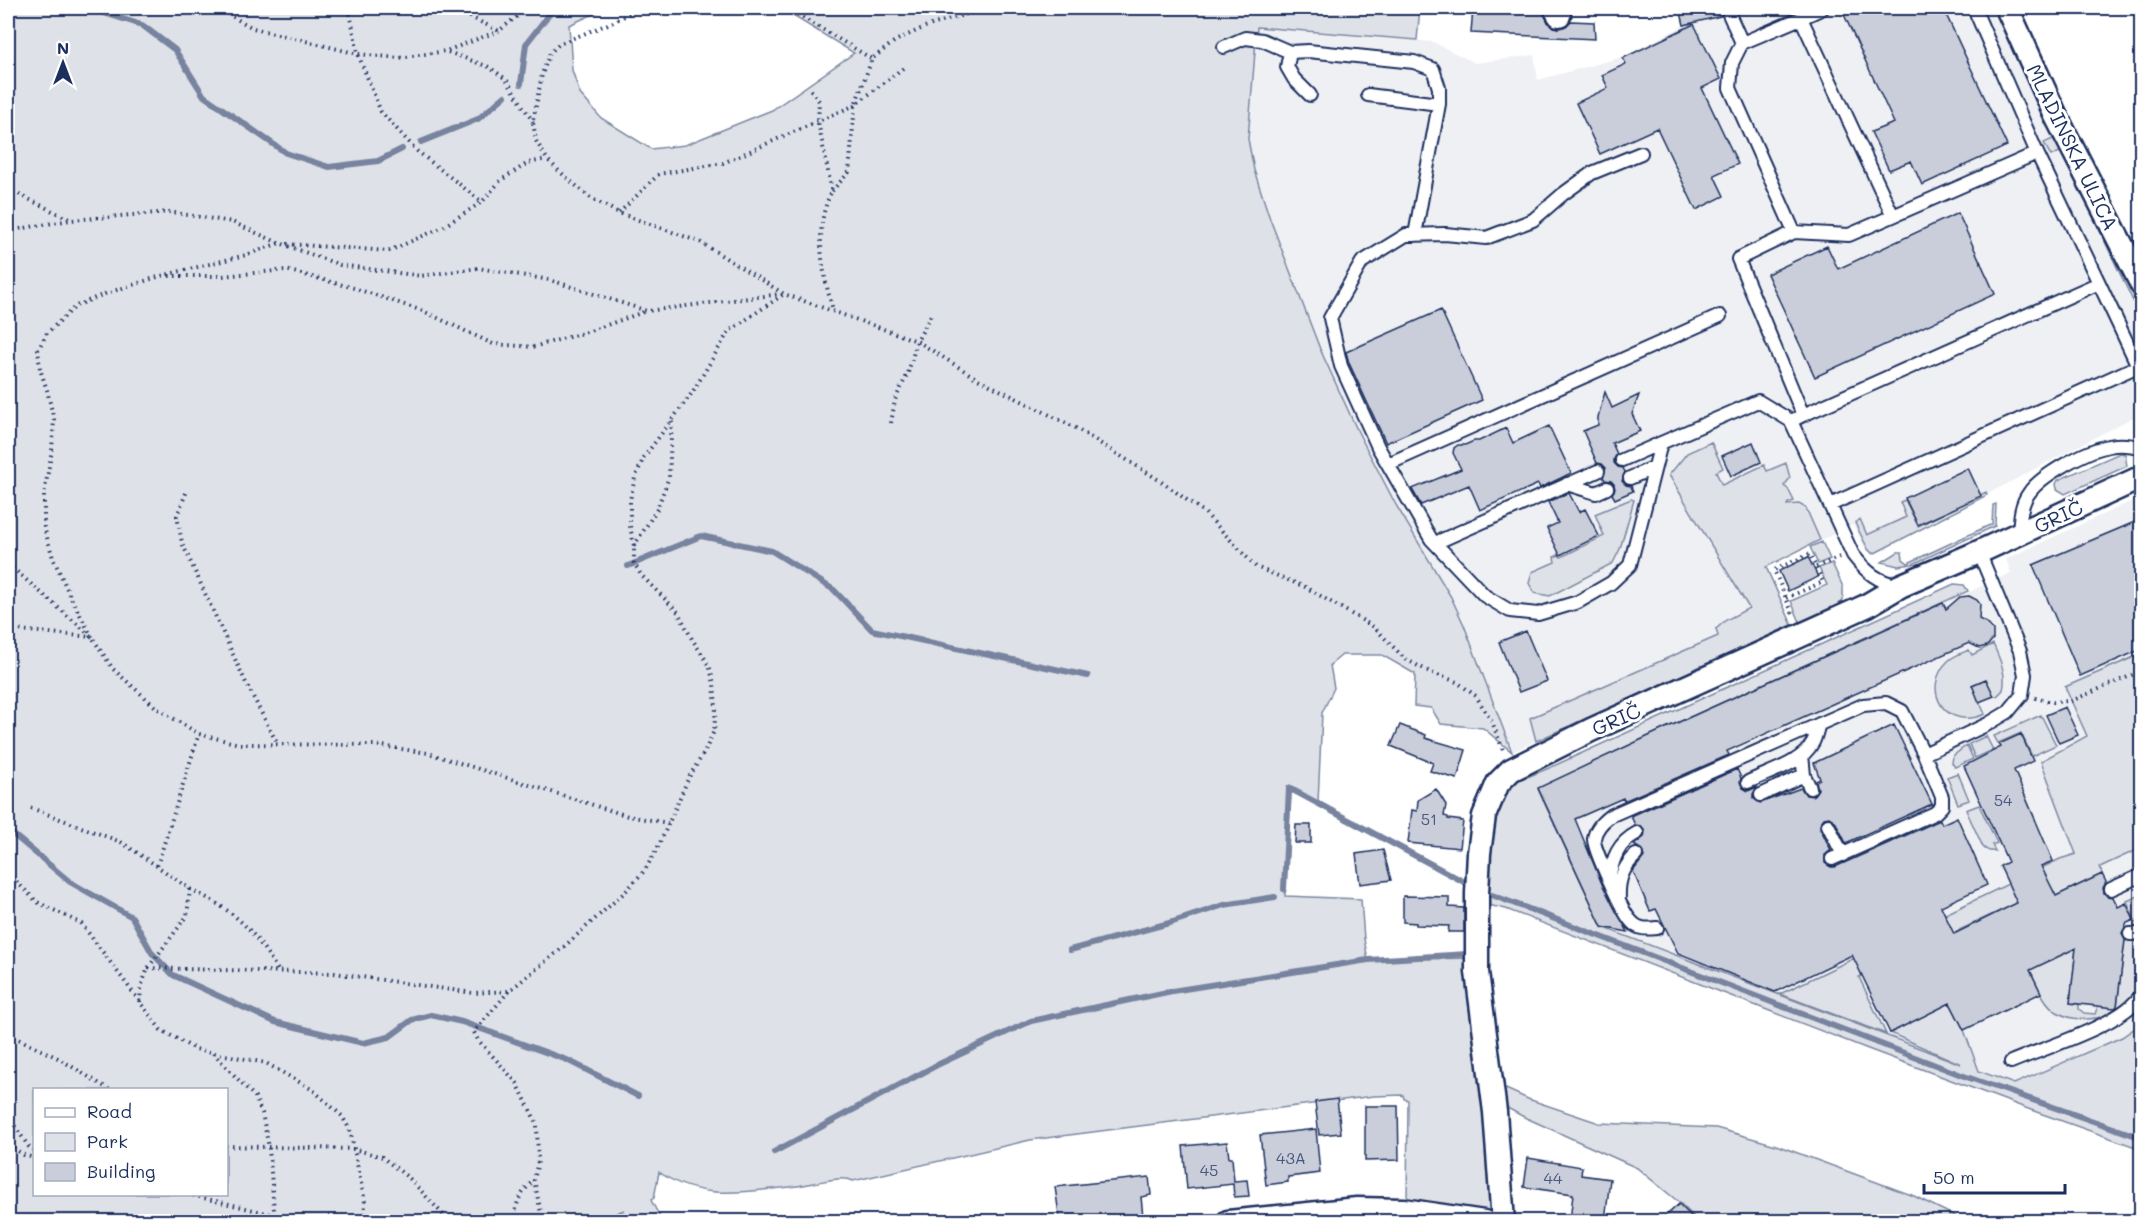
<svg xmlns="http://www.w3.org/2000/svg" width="2149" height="1229" font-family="Mali,sans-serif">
	<rect width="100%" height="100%" fill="#fff"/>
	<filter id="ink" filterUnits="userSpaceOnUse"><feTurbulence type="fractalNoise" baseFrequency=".0167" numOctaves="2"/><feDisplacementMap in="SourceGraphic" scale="12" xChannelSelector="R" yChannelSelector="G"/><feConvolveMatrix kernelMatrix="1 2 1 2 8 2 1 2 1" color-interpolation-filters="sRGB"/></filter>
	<g filter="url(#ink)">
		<!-- built -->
		<path fill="#eff0f4" d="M1679 8H1998L2141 300 2142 374 2140 376 2141 381 2134 384 2141 401V413L1872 555 1866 550 1853 525 1767 566 1792 626 1512 752 1464 625 1451 597 1396 505 1358 432 1320 349 1270 219 1254 170 1248 139 1257 26 1433 42 1475 63 1534 55 1538 80 1622 57 1683 26Z
			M2141 497 2142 1024 2136 1029 2122 1037 2014 1084 1602 927 1538 788 1668 727 2011 573 2006 559Z"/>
		<!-- green -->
		<path fill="#dee1e7" stroke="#7c88a2" stroke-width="1.5" fill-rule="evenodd" d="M8 8H607L569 25 572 70 580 94 601 118 651 149 685 145 772 110 854 53 780 8H1420L1417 40 1257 27 1248 139 1254 170 1270 219 1320 349 1358 432 1396 505 1451 597 1464 625 1512 752 1483 728 1441 724 1431 708 1414 706 1415 674 1382 655H1342L1330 665 1334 688 1322 713 1318 802 1291 792 1285 896 1361 899 1364 939 1368 960 1472 958 1493 1210 1489 1214 1407 1205 1408 1100 1404 1099 1403 1095 1374 1096 1030 1140 853 1181C842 1175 816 1183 803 1185 793 1187 782 1188 771 1189 730 1194 694 1197 659 1172L654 1198 651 1200 662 1221H609L608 1218 624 1210 594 1222 8 1221ZM34 1090H226V1194H34Z
			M2059 136 2141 306V318L2062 151 2051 156 2044 143Z
			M1711 442 1723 468 1716 472 1722 485 1764 465 1767 471 1786 463 1790 478 1784 486 1788 489 1794 501 1788 503 1787 505 1799 504 1806 508 1820 540 1766 567 1792 625 1536 741 1530 718 1718 636 1716 629 1726 620 1749 608 1669 475 1687 453Z
			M2120 453 2125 454 2127 466 2065 494 2057 489 2056 484 2058 480Z
			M1986 492 1987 495 1873 554 1868 549 1855 523 1860 519 1867 535 1906 517 1900 502 1905 500 1918 526Z
			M1631 499 1634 500 1620 549 1613 563 1550 596 1534 593 1529 583 1532 572 1555 562 1554 557 1559 555 1561 557 1604 536 1595 514Z
			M1996 504 1995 526 1913 564 1898 566 1882 562 1898 552H1902L1903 559 1908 563 1992 524 1993 505Z
			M1822 542 1830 559 1818 564 1810 547Z
			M1832 563 1843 587V600L1839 604 1800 622 1791 601 1827 585 1819 568Z
			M1954 584 1964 585 1968 591 1668 727 1538 789 1602 927 1961 1064 1890 1033 1950 1003 1964 1030 1979 1071 2014 1084 2122 1037 2141 1024V1149L2031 1110 1868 1049 1506 909 1483 904 1484 848 1500 793 1523 773 1525 778 1549 768Z
			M1993 644C2000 659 2007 674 2003 690L1997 696H1994L1986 679 1972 685 1985 714C1945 732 1920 689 1948 661 1953 656 1962 653 1969 650L1972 655Z
			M2141 654V848L2100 867 2102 874 2056 896 2051 887 1859 977 1886 1034 1780 994 2060 859 2076 854 2041 761 2087 736 2065 687Z
			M2041 715 2056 745 2032 756 2021 733 1998 743 1994 736Z
			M1986 736 1993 750 1975 758 1969 744Z
			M1967 745 1973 759 1955 767 1952 763 1953 756Z
			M1958 773 1969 800 1958 804 1947 777Z
			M1979 805 1997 843 1992 845 1995 851C1990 852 1986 850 1983 847L1966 810Z
			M2141 895V927H2138V924L2136 923 2127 901Z
			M2125 939 2141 940C2141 953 2144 969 2141 981 2133 1014 2085 1029 2057 1012 2043 1003 2037 984 2030 970L2076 948 2070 1003 2079 1004V1009L2084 1013 2095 1014 2098 1006 2117 1008Z
			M1497 1085 1528 1099 1599 1123 1716 1128 1776 1145 1914 1196 1965 1221H1698L1681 1204 1637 1168 1524 1117 1500 1104Z"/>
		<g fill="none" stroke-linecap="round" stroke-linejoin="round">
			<!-- stream -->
			<path stroke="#77839f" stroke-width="6" d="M88 8 142 25 175 50 204 96 286 153 329 167 378 161 402 149
				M521 84 526 44 554 8
				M421 142 478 119 505 96
				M628 566 701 536 772 551 834 590 872 630 1088 676
				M8 830 70 882 132 917 152 953 173 975 275 1022 363 1043 389 1037 412 1020 431 1015 462 1022 567 1060 638 1096
				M1284 889 1289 788 1468 884
				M1492 895 1964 1076 2142 1138
				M1070 950 1173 922 1224 905 1275 897
				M774 1152 937 1065 1031 1021 1172 991 1368 960 1468 954"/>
		</g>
		<!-- building -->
		<path fill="#caceda" stroke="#1b2f5e" stroke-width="1.5" d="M1473 8H1542L1548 22 1553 27 1558 28 1566 26 1571 21 1594 22 1595 39 1471 33Z
			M1680 8H1722L1721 16 1684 25Z
			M1841 8H1943L2007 146 1922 185 1911 161 1889 170 1871 132 1894 123Z
			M1694 24 1721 79 1702 88 1738 164 1714 175 1724 196 1696 210 1657 128 1600 154 1576 103 1608 88 1602 75 1626 64 1623 58Z
			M1958 213 1995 294 1815 377 1767 274 1827 246 1838 269Z
			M1441 310 1482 400 1386 443 1349 363 1346 352Z
			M1605 392 1612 408 1639 395 1632 414 1640 431 1612 443 1617 454 1614 459V463L1618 467 1623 468 1625 472 1622 481 1626 485 1631 486 1633 491 1615 499 1612 494 1615 489 1614 484 1611 481 1605 480 1603 477 1606 468 1602 464 1597 463 1583 431 1598 425V417Z
			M1549 426 1571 473 1561 478 1540 488 1538 484 1480 510 1469 485 1421 505 1412 489 1461 469 1453 453 1454 448 1458 445H1465L1474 441H1479L1506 428 1513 443Z
			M1753 442 1761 462 1731 476 1722 456Z
			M1968 468 1981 496 1918 525 1905 498Z
			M1569 493 1579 512 1585 509 1599 536 1560 555 1547 528 1558 523 1548 502Z
			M2142 519V649L2080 676 2033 565Z
			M1808 557 1818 577 1788 591 1779 571Z
			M1969 596 1977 600 1980 604 1979 619 1987 623 1993 630V639L1987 646 1979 648 1969 643 1727 751 1729 755 1624 801 1623 798 1575 819 1602 884 1628 932 1602 927 1538 788 1668 727 1943 603 1946 609 1960 597Z
			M1526 631 1547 681 1519 692 1499 642Z
			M1986 679 1994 696 1979 702 1972 685Z
			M2065 707 2078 735 2059 743 2046 715Z
			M1400 725 1426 735 1425 738 1466 750 1457 779 1430 771 1433 763 1391 746Z
			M1894 725 1932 804 1846 843 1835 821 1829 817 1824 818 1820 824V828L1831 850 1825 855V863L1831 867H1835L1940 820 1942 824 1957 817 1987 885 1941 906 1954 934 2017 903 2000 866 2008 862 1964 766 2001 747 1999 744 2021 734 2033 761 2014 770 2053 861 2041 866 2056 896 2102 874 2106 882 2103 888 2104 893 2107 896 2113 897 2118 907 2126 903 2134 920 2127 923 2122 933 2125 940 2117 1006 2115 1008 2070 1003 2076 948 2030 970 2041 993 1964 1030 1950 1003 1890 1033 1852 955 1775 992 1678 953 1656 909 1650 911 1633 871 1644 857 1642 850 1634 845 1644 837 1645 832 1641 826 1635 825 1631 816 1737 769 1741 778 1740 782 1743 788 1748 791 1757 787 1753 794V798L1760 803 1801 788 1806 795 1813 796 1818 789 1816 781 1820 779 1814 763Z
			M1436 789 1446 805 1444 816 1448 817V819L1463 821 1460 848 1408 843 1412 810 1417 811 1418 800Z
			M1296 825H1311V843H1295Z
			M1383 850 1391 880 1360 884 1356 854Z
			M1403 896 1449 897V907L1464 908V932H1448L1449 926 1416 925V923L1403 922Z
			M1337 1099 1341 1133 1319 1135 1315 1102Z
			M1365 1106H1398L1399 1160 1365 1161Z
			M1316 1129 1320 1173 1288 1177V1182L1266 1185 1260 1135Z
			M1227 1142 1229 1158H1232L1234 1181 1247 1180 1249 1196 1234 1197 1233 1184 1187 1189 1183 1146Z
			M1528 1158 1582 1167 1581 1175 1610 1179 1605 1221H1570L1573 1194 1524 1187Z
			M1149 1177 1151 1195 1141 1197 1143 1217 1060 1221 1055 1187Z
			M1679 1204 1696 1221H1660Z"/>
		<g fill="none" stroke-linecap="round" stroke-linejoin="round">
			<defs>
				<path id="lane" d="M1730 8 1729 14 1742 43
					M1801 18 1823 8
					M1224 47 1245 38 1262 40 1290 52 1308 51 1414 62 1433 69 1439 88V104
					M1290 52 1287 67 1294 79 1310 95
					M1368 95 1439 104 1415 235
					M1641 153 1592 173 1563 194 1533 220 1486 238 1445 234 1406 235 1362 262 1330 318 1341 366 1378 447 1431 539 1485 596 1510 611 1538 614 1578 602 1611 583 1630 565 1661 443 1758 401 1791 421 1853 555C1867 573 1877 581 1899 586
					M1893 216 2037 153 1974 8
					M1803 415 2099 283 2037 153
					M1791 421 1803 415 1738 259 1794 232 1730 88 1732 63 1742 43 1801 18 1893 216 1849 235 1794 232
					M1622 460 1661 443
					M1388 464 1720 316
					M1630 478 1655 467
					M1567 484 1596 493 1607 488
					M1830 505 2138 366 2099 283
					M2019 534C2020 520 2020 505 2029 493 2041 475 2087 450 2109 446 2119 444 2132 445 2142 448
					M1435 543 1598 471
					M1804 775 1810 788
					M1748 782C1768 772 1802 764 1813 742 1816 736 1817 729 1819 724
					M1761 795 1804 775 1802 755
					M1828 825 1843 855
					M1832 859 1935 813 1942 806V797L1924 754 1988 724 2008 712 2022 695 2025 675 2020 651 1979 552
					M1609 878C1613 858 1618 843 1637 833
					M2111 889 2142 875
					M1619 898C1618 880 1623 867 1636 855
					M1657 928C1647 929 1638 930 1631 921 1623 913 1593 848 1594 839 1595 829 1602 822 1610 816L1863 705 1886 703 1902 711 1924 754
					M2130 934H2142
					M2011 1062C2043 1048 2126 1024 2142 993"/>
				<path id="street" d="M1555 8 1559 15
					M2007 8 2056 116 2142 285
					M1228 1222 1357 1209 1403 1210 1484 1222
					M1503 1222 1495 1112 1477 972V893L1479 853 1484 816 1498 783 1511 770 1591 730 1866 606 1900 586 1979 552 2142 477"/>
			</defs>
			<!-- lane casing -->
			<use href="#lane" stroke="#1b2f5e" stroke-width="16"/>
			<!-- street casing -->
			<use href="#street" stroke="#1b2f5e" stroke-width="27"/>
			<!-- path -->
			<path stroke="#1b2f5e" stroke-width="4" stroke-dasharray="1.5 4.5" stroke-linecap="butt" d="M217 8 253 28 358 54 399 58 446 51 499 31
				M349 8 358 54 381 112 417 151 482 202
				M454 8 462 13 499 31 527 8
				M640 8 613 22 559 44 550 53 542 74 533 122 536 141 547 159 559 171 589 197 619 213 700 242 784 294 917 341 976 378 1074 427 1156 478 1204 512 1256 567 1305 587 1374 627 1405 659 1430 672 1457 682 1476 696 1493 724 1504 753
				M787 8 872 59
				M448 52 489 67 506 79 533 122
				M811 90 819 101 818 122 832 191C813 226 822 272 833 310
				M8 189 71 220 169 212 232 222 279 243
				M832 191 849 172 855 105 872 59 895 41 925 27 986 8
				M619 213 659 174 723 163 855 105 903 68
				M8 231 70 220
				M287 244 389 251 441 228 482 202 501 180 528 163 547 159
				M169 276H222L286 270 354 288 423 311 493 344 533 347 590 331 646 311
				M891 423 895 400 908 373 917 341 931 315
				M186 493 177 516 182 543 246 683 277 743
				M634 546 657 509 669 477 672 418
				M8 564 92 637 113 669 158 709 199 734 239 744 375 745 428 753 628 816 668 823
				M1816 567 1840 557
				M1786 598 1823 582 1810 554 1774 570 1794 617
				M8 629 92 637
				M92 637 72 600 53 558 44 527V494L52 450 54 420 47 390 40 369 38 350 47 333 76 306 107 293 161 276 246 255 280 243 340 265 421 276 478 268 550 280 647 311 781 294
				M2035 698 2053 702 2071 701 2142 671
				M31 808 121 842 157 866
				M8 873 37 902 81 923 161 1030 195 1049 266 1063 313 1090 342 1116 350 1130 354 1149 365 1202 364 1222
				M190 889C238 913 251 927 279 972
				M148 968 334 973 473 993 508 991
				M140 1002 141 987 148 968 187 916 190 889 157 866 199 734
				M8 1034 58 1058 110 1090
				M213 1053 255 1097 262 1113 269 1148 275 1222
				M8 1116 29 1147 34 1150
				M8 1145 24 1155 34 1158
				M226 1146 354 1149 382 1157 410 1179 450 1222
				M187 1194 304 1222
				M514 1222C516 1202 519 1195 533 1181
				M543 1222 534 1180 538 1161 537 1124 517 1083 478 1040 474 1032 509 991 566 945 626 891 645 870 659 845 689 777 705 751 714 731 716 708 714 683 709 665 692 639 678 612 641 575 634 563V546L630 526V500L635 478 644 457 692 393 729 331 784 294"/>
			<!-- lane -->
			<use href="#lane" stroke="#fff" stroke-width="12"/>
			<!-- street -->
			<use href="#street" stroke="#fff" stroke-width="22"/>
		</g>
	</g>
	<g text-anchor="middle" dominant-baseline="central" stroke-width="6" stroke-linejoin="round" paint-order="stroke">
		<!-- number labels -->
		<g font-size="16" fill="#47577d">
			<text x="2003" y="799">54</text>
			<text x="1429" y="818">51</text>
			<text x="1291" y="1157">43A</text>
			<text x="1209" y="1169">45</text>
			<text x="1553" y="1177">44</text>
		</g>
		<!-- street labels -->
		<g font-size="20" fill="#1b2f5e" stroke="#fff">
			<text transform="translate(2073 147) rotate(64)">MLADINSKA ULICA</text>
			<text transform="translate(2058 516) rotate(-25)">GRIČ</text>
			<text transform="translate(1616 719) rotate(-24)">GRIČ</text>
		</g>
	</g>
	<!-- margin -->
	<rect width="2149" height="1229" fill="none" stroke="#fff" stroke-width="30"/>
	<rect x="15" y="15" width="2119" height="1199" fill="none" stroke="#1b2f5e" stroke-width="2" filter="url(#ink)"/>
	<!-- legend -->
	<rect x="33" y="1088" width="195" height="108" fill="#ffffff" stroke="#a4acbf" stroke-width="1.5"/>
	<rect x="45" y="1108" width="30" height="9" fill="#ffffff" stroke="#a4acbf" stroke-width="1.5"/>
	<text x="87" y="1118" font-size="18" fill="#1b2f5e">Road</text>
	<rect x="45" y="1133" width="30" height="18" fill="#dee1e7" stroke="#a4acbf" stroke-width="1.5"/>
	<text x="87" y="1148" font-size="18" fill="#1b2f5e">Park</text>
	<rect x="45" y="1163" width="30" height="18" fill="#caceda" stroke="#a4acbf" stroke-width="1.5"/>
	<text x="87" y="1178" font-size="18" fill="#1b2f5e">Building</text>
	<!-- north arrow -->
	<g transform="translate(63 63)" stroke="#ffffff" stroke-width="4.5" paint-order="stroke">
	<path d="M0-4.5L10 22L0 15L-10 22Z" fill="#1b2f5e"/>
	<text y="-9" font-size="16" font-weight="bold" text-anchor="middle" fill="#1b2f5e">N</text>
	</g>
	<!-- scale -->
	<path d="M1924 1184v9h141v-9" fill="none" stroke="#1b2f5e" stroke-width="3"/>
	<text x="1933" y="1184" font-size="18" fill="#1b2f5e" stroke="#ffffff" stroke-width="4.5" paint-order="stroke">50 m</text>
</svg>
